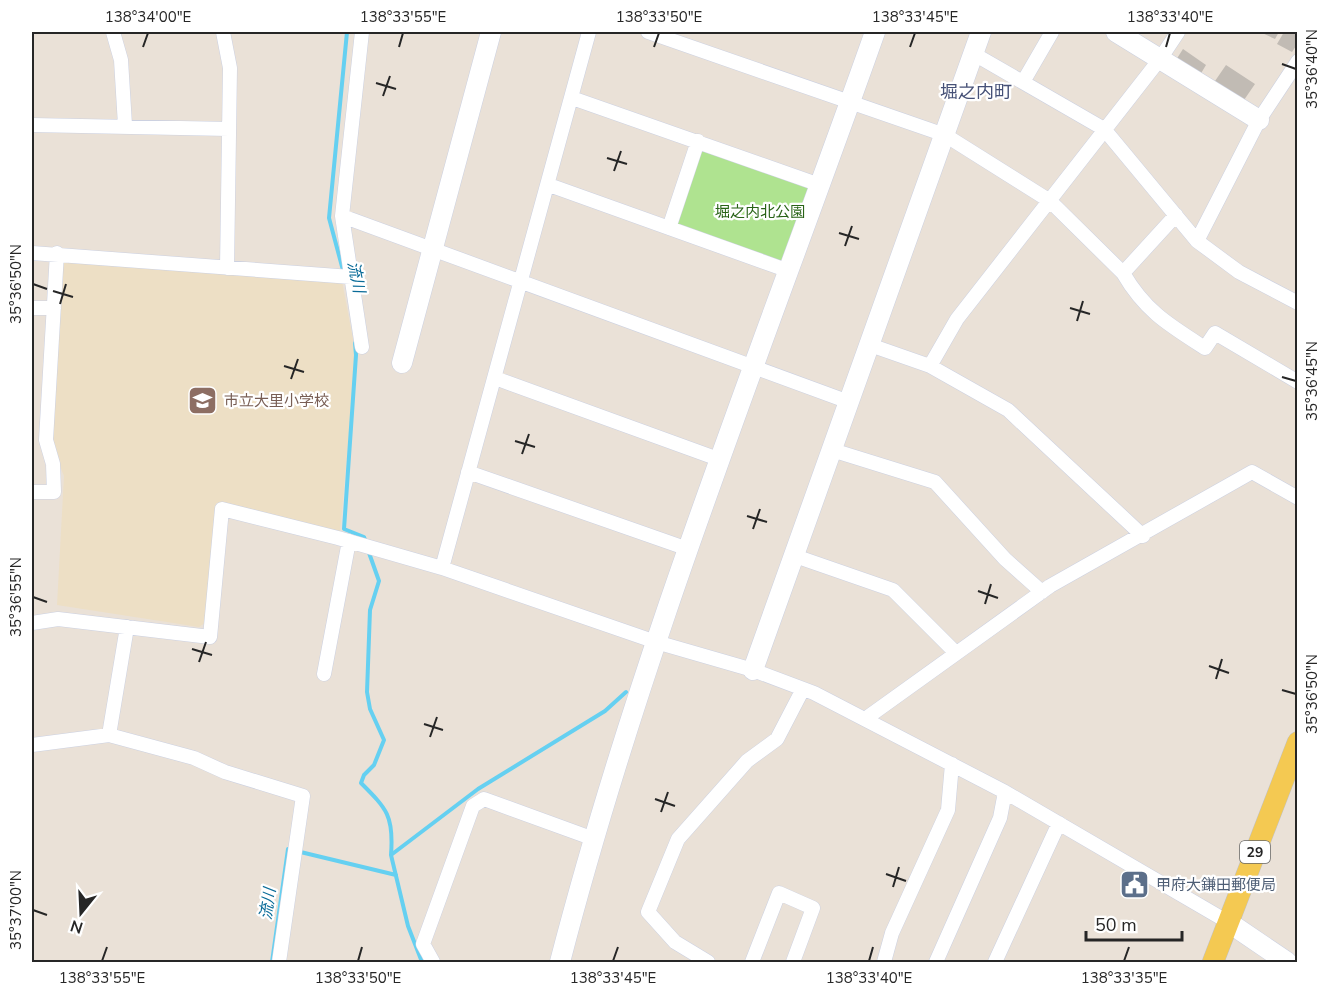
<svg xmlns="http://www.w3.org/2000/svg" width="1329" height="994" font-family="'Nunito Sans','Noto Sans JP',sans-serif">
	<rect width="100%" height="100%" fill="#eae1d7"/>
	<!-- education -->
	<path fill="#eddfc5" d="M62 260 341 276 356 355 340 532 216 503 205 623 199 627 57 605 64 476 52 447Z"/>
	<!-- green -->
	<path fill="#afe390" d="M698 141 820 185 789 271 669 228Z"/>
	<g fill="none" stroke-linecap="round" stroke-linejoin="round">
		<!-- stream -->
		<path stroke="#65d0f1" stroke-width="4" d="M344 274 329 218 347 32
			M355 343 356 355 344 529 364 537 366 543
			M368 550 379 581 370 610 367 692 370 709 384 740 374 765 364 775 361 783C387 809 394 816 391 855
			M272 962 288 849 396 875
			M422 962 408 926 391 855 478 789 605 711 626 692"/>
	</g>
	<!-- building -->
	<path fill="#c1bbb4" d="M1260 32H1279L1275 39Z
		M1284 32 1298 34V43L1292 52 1277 44Z
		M1183 49 1206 65 1200 75 1176 60Z
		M1226 65 1255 84 1244 100 1215 81Z"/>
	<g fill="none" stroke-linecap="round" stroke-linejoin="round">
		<defs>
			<path id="street" d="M113 32 121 60 125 125
				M223 32 230 68 227 268
				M362 32 342 216 362 347
				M648 32 945 135 1050 201 1123 273 1176 215
				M974 54 1104 129 1197 241 1239 272 1298 303
				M1023 82 1052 32
				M572 98 820 185
				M32 125 229 129
				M549 185 789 271
				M342 216 849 402
				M669 228 698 141
				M1197 241 1259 120 1298 61
				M32 253 351 277
				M1123 273C1145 311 1169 325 1205 348L1215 333 1298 382
				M32 308H54
				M870 345 930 366 1008 410 1143 536
				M930 366 957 319 1160 59 1178 32
				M495 378 721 460
				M832 450 935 482 1005 559 1042 592
				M468 472 688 549
				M32 492H54L53 464 46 440 57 253
				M795 556 893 590 956 653
				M442 568 589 32
				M32 623 58 619 210 637 222 509 338 538 442 568 656 642 753 670 814 693 1005 792 1228 922
				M324 674 349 541
				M865 719 1050 586 1252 472 1298 498
				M109 735 127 627
				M32 745 109 735 194 758 225 772 303 796 279 962
				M433 962 423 944 473 806 484 799 594 839
				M708 962 675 942 648 912 678 839 747 761 777 739 803 689
				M752 962 779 893 813 908 793 962
				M884 962 892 933 948 810 952 764
				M936 962 1000 818 1005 792
				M995 962 1059 823"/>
			<path id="secondary" d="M1116 32 1259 120
				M402 363 491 32
				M753 670 981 32
				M1228 922 1287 962
				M560 962C642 645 766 340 875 32"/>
			<path id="primary" d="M1213 962 1298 742"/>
		</defs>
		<!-- street casing -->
		<use href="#street" stroke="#ccd1e1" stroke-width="15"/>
		<!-- secondary casing -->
		<use href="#secondary" stroke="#ccd1e1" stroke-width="21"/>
		<!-- primary casing -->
		<use href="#primary" stroke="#c2c2c2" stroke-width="22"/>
		<!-- street -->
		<use href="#street" stroke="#fff" stroke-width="14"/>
		<!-- secondary -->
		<use href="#secondary" stroke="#fff" stroke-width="20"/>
		<!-- primary -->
		<use href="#primary" stroke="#f4c952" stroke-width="21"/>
	</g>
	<!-- ticks -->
	<path fill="none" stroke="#262626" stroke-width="2" d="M143 47 148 33M399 47 403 33M654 47 659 33M910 47 915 33M1166 47 1170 33M1282 64 1296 69M376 83 396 89M383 96 390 76M607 158 627 164M614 171 621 151M839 233 859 239M845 246 852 226M33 284 47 289M53 291 73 297M60 304 66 284M1070 308 1090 314M1077 321 1083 301M284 366 304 372M1282 377 1296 381M291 379 298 359M515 441 535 447M522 454 529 434M747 516 767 522M753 529 760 509M978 591 998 598M33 597 47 602M985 604 991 584M192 649 212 655M199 662 206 642M1209 666 1229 673M1216 679 1222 659M1282 690 1296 694M424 724 443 730M430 737 437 717M655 799 675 806M661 812 668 792M886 874 906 881M893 887 899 867M33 910 47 915M102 961 107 947M358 961 362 947M613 961 618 947M869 961 873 947M1124 961 1129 947"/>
	<!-- icons -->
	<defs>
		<symbol id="school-square" viewBox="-11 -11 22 22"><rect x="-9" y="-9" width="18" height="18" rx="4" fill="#8d6e63" stroke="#fff"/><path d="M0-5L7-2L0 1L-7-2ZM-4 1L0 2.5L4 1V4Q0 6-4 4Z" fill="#fff"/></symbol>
		<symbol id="civic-square" viewBox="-11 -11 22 22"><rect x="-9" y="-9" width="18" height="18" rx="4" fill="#5c6f8a" stroke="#fff"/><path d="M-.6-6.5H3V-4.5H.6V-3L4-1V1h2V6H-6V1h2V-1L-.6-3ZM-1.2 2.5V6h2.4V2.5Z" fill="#fff"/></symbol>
	</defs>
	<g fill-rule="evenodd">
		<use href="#school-square" x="186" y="384" width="33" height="33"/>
		<use href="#civic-square" x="1118" y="868" width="33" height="33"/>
	</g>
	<g text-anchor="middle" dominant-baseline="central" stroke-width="4.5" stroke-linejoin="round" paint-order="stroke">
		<!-- shield labels -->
		<rect fill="#fff" stroke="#676767" stroke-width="1.5" x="1240" y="841" width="30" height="22" rx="4.5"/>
		<g font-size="14" font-weight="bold" fill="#262626">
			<text x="1255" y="852">29</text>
		</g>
		<!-- park labels -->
		<g font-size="15" fill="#296317" stroke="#fff">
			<text x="760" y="212">堀之内北公園</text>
		</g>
		<!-- education labels -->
		<g font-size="15" fill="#785e54" stroke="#fff" text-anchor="start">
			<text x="224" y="401">市立大里小学校</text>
		</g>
		<!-- service labels -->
		<g font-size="15" fill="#4e5e75" stroke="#fff" text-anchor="start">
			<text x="1156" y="885">甲府大鎌田郵便局</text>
		</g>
		<!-- water labels -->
		<g font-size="16" font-style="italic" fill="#096b98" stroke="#fff">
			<text transform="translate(356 277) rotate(78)">流川</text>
			<text transform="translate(268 904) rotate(-82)">流川</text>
		</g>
		<!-- quarter labels -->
		<g font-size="18" fill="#465177" stroke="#fff">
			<text x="976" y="92">堀之内町</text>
		</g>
	</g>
	<!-- border -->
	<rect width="1329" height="994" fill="none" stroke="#ffffff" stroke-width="66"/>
	<!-- north arrow -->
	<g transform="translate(81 913) rotate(198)" stroke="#ffffff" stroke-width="4.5" paint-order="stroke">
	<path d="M0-4.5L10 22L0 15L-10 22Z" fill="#262626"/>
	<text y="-9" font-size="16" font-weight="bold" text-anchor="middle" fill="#262626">N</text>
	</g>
	<!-- scale -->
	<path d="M1086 931v9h96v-9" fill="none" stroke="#262626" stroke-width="3"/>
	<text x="1095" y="931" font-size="18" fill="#262626" stroke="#ffffff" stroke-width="4.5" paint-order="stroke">50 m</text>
	<rect x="33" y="33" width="1263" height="928" fill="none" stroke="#262626" stroke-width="2"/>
	<g font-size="15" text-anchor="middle" fill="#262626">
		<text x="148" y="22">138°34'00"E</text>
		<text x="403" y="22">138°33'55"E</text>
		<text x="659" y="22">138°33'50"E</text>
		<text x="915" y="22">138°33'45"E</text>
		<text x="1170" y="22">138°33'40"E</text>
		<text transform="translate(1312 69) rotate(-90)" y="5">35°36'40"N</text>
		<text transform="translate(16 284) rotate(-90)" y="5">35°36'50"N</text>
		<text transform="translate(1312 381) rotate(-90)" y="5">35°36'45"N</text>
		<text transform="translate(16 597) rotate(-90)" y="5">35°36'55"N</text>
		<text transform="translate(1312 694) rotate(-90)" y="5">35°36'50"N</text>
		<text transform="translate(16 910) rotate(-90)" y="5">35°37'00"N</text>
		<text x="102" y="983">138°33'55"E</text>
		<text x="358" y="983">138°33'50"E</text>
		<text x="613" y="983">138°33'45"E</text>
		<text x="869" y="983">138°33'40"E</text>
		<text x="1124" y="983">138°33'35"E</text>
	</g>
</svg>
